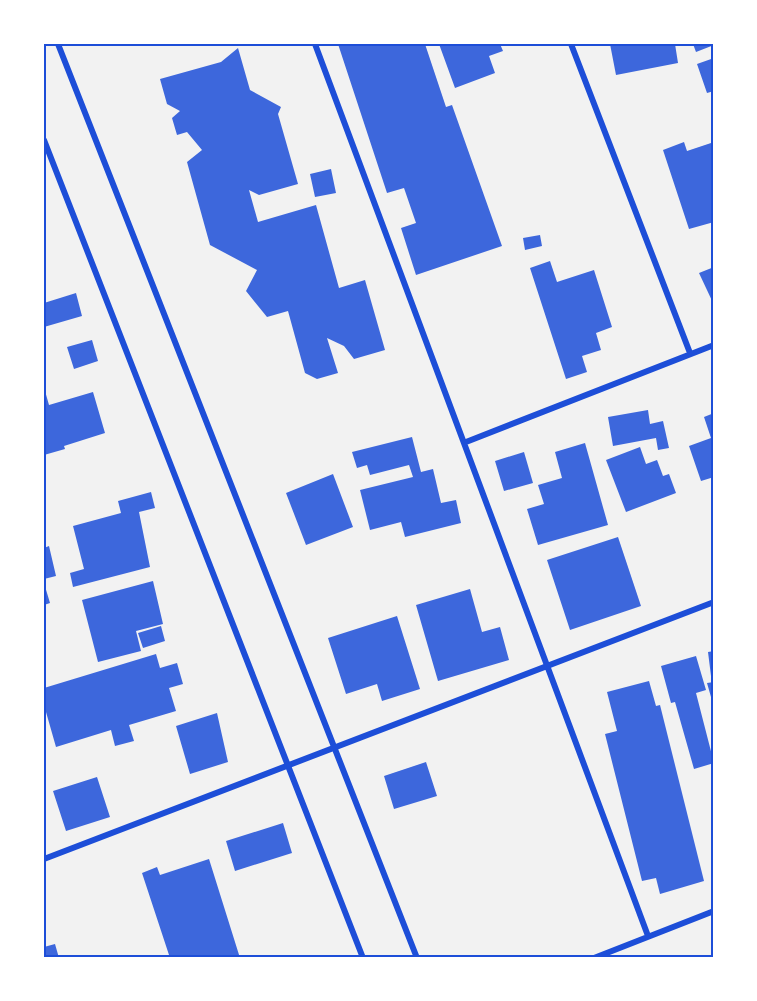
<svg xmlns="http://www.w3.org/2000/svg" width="757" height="1001" font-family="'Public Sans',sans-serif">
	<rect width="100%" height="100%" fill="#f2f2f2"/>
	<!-- building -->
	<path fill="#3d67dc" d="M338 44H425L446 107 452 105 502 246 416 275 401 228 416 223 404 188 387 193Z
		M439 44H500L503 51 489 56 495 73 455 88Z
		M610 44H675L678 63 616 75Z
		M693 44H714V45L696 52Z
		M238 48 250 90 281 107 278 114 298 184 259 195 249 190 258 222 316 205 339 288 365 280 385 350 354 359 344 346 327 338 338 373 317 379 305 373 288 311 267 317 246 291 257 270 210 245 187 162 202 150 187 132 177 135 172 118 180 111 167 104 160 79 221 62Z
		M714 58V91L707 93 697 64Z
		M684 142 687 151 714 142V222L689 229 663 150Z
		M331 169 336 193 315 197 310 174Z
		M540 235 542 246 525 250 523 238Z
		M550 261 557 282 594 270 612 327 596 333 601 350 582 356 587 372 566 379 530 268Z
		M714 267V305L699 273Z
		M76 293 82 316 44 327V303Z
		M92 340 98 361 74 369 67 347Z
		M45 391 49 405 93 392 105 433 64 446 65 449 44 455Z
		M648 410 650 424 663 421 669 448 658 450 656 438 613 446 608 417Z
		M714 413V477L701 481 689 446 711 438 704 417Z
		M412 437 421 472 433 469 441 503 456 500 461 523 405 537 401 522 370 530 360 490 413 477 409 465 370 475 367 465 357 468 352 452Z
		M585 443 608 525 538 545 527 509 544 504 538 485 562 478 555 452Z
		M640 447 646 464 657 460 663 476 669 474 676 493 626 512 606 460Z
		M524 452 533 483 504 491 495 461Z
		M333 474 353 527 306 545 286 493Z
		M151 492 155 508 139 512 150 567 73 587 70 573 84 569 73 526 121 513 118 501Z
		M618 537 641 606 570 630 547 560Z
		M49 546 56 576 44 579V548Z
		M153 581 163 624 136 631 141 651 98 662 82 600Z
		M44 583 50 603 44 605Z
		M470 589 482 632 500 627 509 660 438 681 416 605Z
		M397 616 420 689 382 701 377 684 346 694 328 638Z
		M161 626 165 641 143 648 138 633Z
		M714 651V676H711L708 652Z
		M156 654 160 668 177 663 183 684 169 688 176 711 129 725 134 741 115 746 111 730 56 747 44 705V688Z
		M696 656 706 690 696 693 714 763 694 769 675 702 671 703 661 666Z
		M649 681 656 706 660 705 704 881 660 894 656 878 642 881 605 734 617 731 607 692Z
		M714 682V704H713L707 683Z
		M217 713 228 762 190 774 176 726Z
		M426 762 437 796 394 809 384 776Z
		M97 777 110 817 66 831 53 791Z
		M283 823 292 853 235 871 226 841Z
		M209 859 240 958H170L142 873 157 867 160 875Z
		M55 944 59 958H44V947Z"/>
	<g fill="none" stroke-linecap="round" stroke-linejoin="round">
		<!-- minor -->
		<path stroke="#1d4ed8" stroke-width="6" d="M58 44 417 958
			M315 44 648 936
			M571 44 690 353
			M44 140 363 958
			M466 442 714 345
			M44 859 714 602
			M594 958 714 911"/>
	</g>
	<!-- border -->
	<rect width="757" height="1001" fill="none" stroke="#ffffff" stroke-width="90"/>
	<rect x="45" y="45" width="667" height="911" fill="none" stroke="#1d4ed8" stroke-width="2"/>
</svg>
